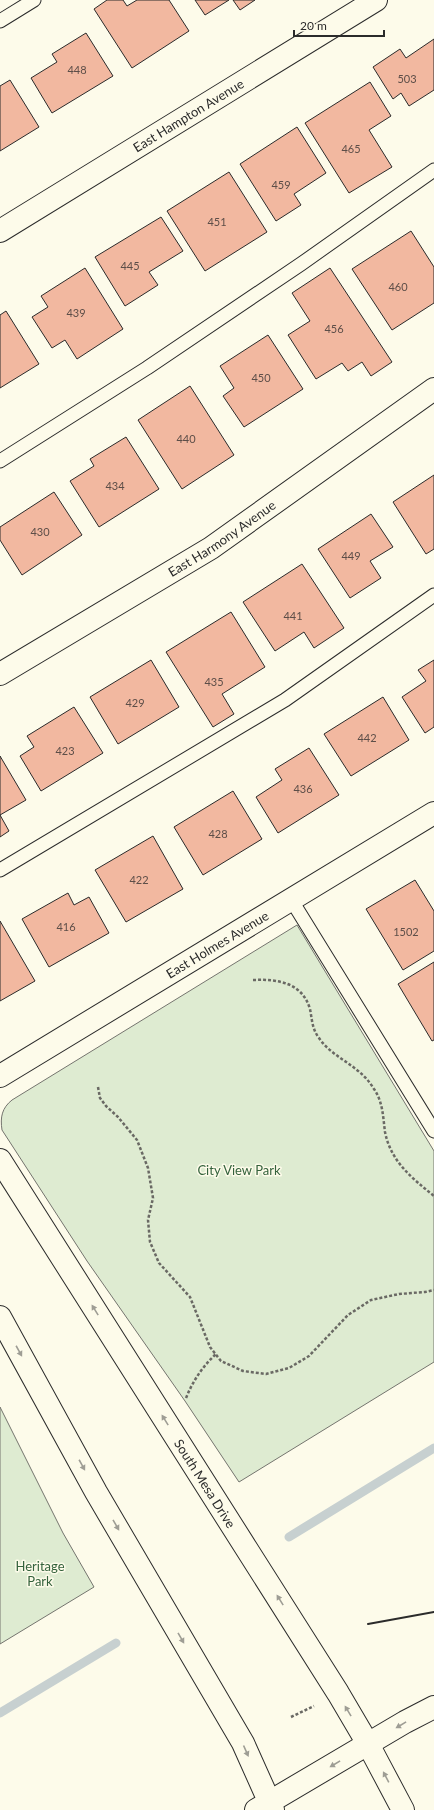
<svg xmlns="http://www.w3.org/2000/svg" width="434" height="1810" font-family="Lato,sans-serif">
	<rect width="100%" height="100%" fill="#fdfbea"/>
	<!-- green -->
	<path fill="#deebd1" stroke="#74746e" d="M297 925 434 1151V1362L239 1482 185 1401 87 1261 2 1130C0 1117 2 1108 12 1100Z
		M0 1407 63 1533 94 1587 0 1644Z"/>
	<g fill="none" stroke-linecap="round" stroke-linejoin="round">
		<!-- stream -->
		<path stroke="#c7d0d0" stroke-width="9" d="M289 1537 434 1448
			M0 1713 116 1643"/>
	</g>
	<!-- building -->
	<path fill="#f2b8a0" stroke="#2b2b2b" d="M107 0H123L127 6 137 0H169L189 31 132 68 94 9Z
		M195 0H229L205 15Z
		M233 0H255L240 10Z
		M86 33 113 76 52 113 31 78 57 62 52 54Z
		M434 39V90L409 106 401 93 393 99 373 67 400 49 406 58Z
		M10 80 39 127 0 151V86Z
		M370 82 391 116 369 130 392 167 349 193 305 123Z
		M297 127 326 173 294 194 301 205 276 221 240 164Z
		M229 172 267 232 205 271 167 211Z
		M161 217 183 251 149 272 158 285 125 306 95 257Z
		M411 231 434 267V303L392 330 352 269Z
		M85 268 123 329 77 359 65 340 52 348 32 317 48 307 41 296Z
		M330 268 392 362 371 376 362 362 348 371 342 363 316 379 288 335 310 321 292 293Z
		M6 311 39 364 0 388V315Z
		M268 335 303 389 244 427 223 396 234 388 220 366Z
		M190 386 234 455 182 489 138 420Z
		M126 437 159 489 99 527 70 481 94 466 90 459Z
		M434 475V549L426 554 393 502Z
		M54 492 82 535 22 575 0 540V527Z
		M371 514 393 547 370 561 381 578 350 598 318 549Z
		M302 564 344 628 314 648 304 632 275 651 243 602Z
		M231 612 265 667 222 694 234 714 213 727 166 652Z
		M151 660 179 707 118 744 90 697Z
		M434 660V727L425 733 402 697 426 681 418 670Z
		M383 697 409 740 351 776 324 734Z
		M74 707 103 753 41 791 20 756 34 747 27 736Z
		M309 748 339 795 278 833 256 797 282 780 275 769Z
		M0 756 26 800 0 815Z
		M233 791 262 839 203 875 174 827Z
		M0 815 9 831 0 837Z
		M153 836 183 889 126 922 95 870Z
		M415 880 434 911V951L403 970 366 909Z
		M68 893 74 905 89 897 109 933 49 967 22 919Z
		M0 921 35 981 0 1001Z
		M434 962V1040L432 1041 398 984Z"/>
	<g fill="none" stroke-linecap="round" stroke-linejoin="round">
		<defs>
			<path id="lane" d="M0 21 34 0
				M0 461 147 368 301 264 434 170
				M0 870 285 700 434 595
				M292 901 434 1131"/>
			<g id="street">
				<path id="s1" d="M0 231 376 0"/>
				<path id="s2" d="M0 674 211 548 434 389"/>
				<path id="s3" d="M0 1076 434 813"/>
			</g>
			<g id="secondary">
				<path id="s4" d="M0 1160 338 1693 368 1744 403 1810"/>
				<path d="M0 1317 96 1492 243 1743 273 1810"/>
			</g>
			<path id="highway" d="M256 1810 405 1722 434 1707"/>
		</defs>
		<!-- lane casing -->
		<use href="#lane" stroke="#2b2b2b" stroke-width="15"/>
		<!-- street casing -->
		<use href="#street" stroke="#2b2b2b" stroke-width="24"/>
		<!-- secondary casing -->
		<use href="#secondary" stroke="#2b2b2b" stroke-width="24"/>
		<!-- highway casing -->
		<use href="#highway" stroke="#2b2b2b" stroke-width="24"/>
		<!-- path -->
		<path stroke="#6a6964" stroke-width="2.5" stroke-dasharray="3 2" stroke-linecap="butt" d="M253 980C277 979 302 982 310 1009 312 1019 312 1029 319 1038 333 1059 359 1064 374 1089 383 1102 383 1117 385 1132 391 1162 412 1178 434 1196
			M98 1087 100 1098 106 1106 118 1117 137 1140 148 1168 153 1198 148 1220 150 1242 159 1263 190 1297 210 1347 221 1361 243 1371 266 1374 289 1368 309 1356 348 1315 371 1300 399 1294 425 1292 434 1290
			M186 1398C193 1381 202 1367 216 1354
			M291 1717 314 1706"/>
		<!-- lane -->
		<use href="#lane" stroke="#fdfbea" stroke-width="13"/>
		<!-- street -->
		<use href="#street" stroke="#fdfbea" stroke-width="22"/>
		<!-- secondary -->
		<use href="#secondary" stroke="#fdfbea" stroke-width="22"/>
		<!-- highway -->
		<use href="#highway" stroke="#fdfbea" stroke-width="22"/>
		<!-- wall -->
		<path stroke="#2b2b2b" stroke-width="2" d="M368 1624 434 1612"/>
	</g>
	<!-- one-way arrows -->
	<defs><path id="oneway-solid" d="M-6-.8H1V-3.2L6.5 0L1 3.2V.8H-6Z"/></defs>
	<g fill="#9e9d94">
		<use href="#oneway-solid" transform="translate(95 1310) rotate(-122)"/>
		<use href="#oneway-solid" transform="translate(19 1351) rotate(61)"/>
		<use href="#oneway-solid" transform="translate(165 1420) rotate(-122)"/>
		<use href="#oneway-solid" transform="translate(82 1465) rotate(61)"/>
		<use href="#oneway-solid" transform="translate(116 1525) rotate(60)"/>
		<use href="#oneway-solid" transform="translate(280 1600) rotate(-122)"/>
		<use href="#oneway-solid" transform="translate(181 1638) rotate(60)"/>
		<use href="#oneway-solid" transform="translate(348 1711) rotate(-121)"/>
		<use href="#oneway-solid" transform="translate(401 1725) rotate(149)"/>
		<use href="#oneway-solid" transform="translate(246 1751) rotate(66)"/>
		<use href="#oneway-solid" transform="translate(335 1764) rotate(149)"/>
		<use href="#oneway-solid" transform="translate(386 1777) rotate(-118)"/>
	</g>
	<g text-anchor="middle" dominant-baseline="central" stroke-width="3" stroke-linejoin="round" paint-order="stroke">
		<!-- number labels -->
		<g font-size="11" fill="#5d4e48">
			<text x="77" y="69">448</text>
			<text x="407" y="78">503</text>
			<text x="351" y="148">465</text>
			<text x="281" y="184">459</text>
			<text x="217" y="221">451</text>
			<text x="130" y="265">445</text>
			<text x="398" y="286">460</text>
			<text x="76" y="312">439</text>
			<text x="334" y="328">456</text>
			<text x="261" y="377">450</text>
			<text x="186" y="438">440</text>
			<text x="115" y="485">434</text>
			<text x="40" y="531">430</text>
			<text x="351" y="555">449</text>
			<text x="293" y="615">441</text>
			<text x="214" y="681">435</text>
			<text x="135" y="702">429</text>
			<text x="367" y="737">442</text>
			<text x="65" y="750">423</text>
			<text x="303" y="788">436</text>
			<text x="218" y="833">428</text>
			<text x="139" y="879">422</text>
			<text x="66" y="926">416</text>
			<text x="406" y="931">1502</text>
		</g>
		<!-- street labels -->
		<g font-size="13" fill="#2b2b2b" stroke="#fdfbea">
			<text stroke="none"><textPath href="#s1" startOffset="221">East Hampton Avenue</textPath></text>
			<text stroke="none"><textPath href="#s2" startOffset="260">East Harmony Avenue</textPath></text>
			<text stroke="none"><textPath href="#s3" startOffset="254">East Holmes Avenue</textPath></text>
			<text stroke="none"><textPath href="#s4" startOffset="383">South Mesa Drive</textPath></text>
		</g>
		<!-- park labels -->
		<g font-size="13" fill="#34623c" stroke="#fdfbea">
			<text x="239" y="1170">City View Park</text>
			<text x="40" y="1566">Heritage<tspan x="40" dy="15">Park</tspan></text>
		</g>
	</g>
	<!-- scale -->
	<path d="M294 30v6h90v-6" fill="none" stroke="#2b2b2b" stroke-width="2"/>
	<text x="300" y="30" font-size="12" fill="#2b2b2b" stroke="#fdfbea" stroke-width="3" paint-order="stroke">20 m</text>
</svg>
